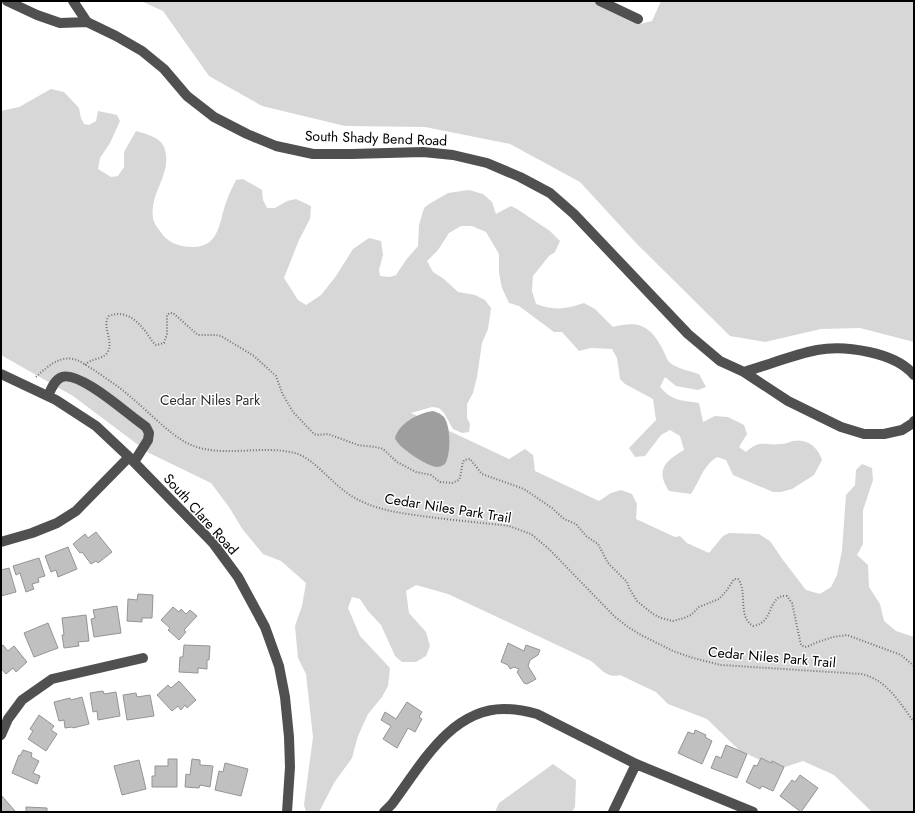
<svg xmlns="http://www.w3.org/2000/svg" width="915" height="813" font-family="Jost,sans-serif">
	<rect width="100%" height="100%" fill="#fff"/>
	<!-- green -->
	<path fill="#d7d7d7" d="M141 1H593L640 24 652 21 661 1H914V342L860 328 821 329 765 342 730 336 636 243 580 182 510 144 425 127 345 126 262 106 209 76 163 11Z
		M51 89 64 92 79 108 81 118 84 124 89 125 96 121 98 111 117 115 120 121 110 143 100 158 98 169 111 177 118 176 124 167V152L136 131C146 134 160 137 164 147 174 172 149 193 153 217 153 222 157 227 160 231 167 243 180 247 193 247 221 247 219 219 227 200 229 193 233 187 236 180L243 179 262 190 263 200 267 208H275L287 201 296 199 311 206 310 219 299 240 284 278 298 300 306 305 321 295 336 276 353 249 369 238 381 241 383 255 379 270 380 276 390 277 396 275 406 260 418 246 419 225 424 208 429 204 448 193 469 190 483 194 492 202 496 214 511 206 517 209 550 231 560 241 555 252 549 256 533 276 532 291 536 304C556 311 565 309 584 303L595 309 613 327C639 320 651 326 663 350 665 354 667 360 670 363 678 369 690 371 699 374L706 387 698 390 676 386 665 377 660 387C673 402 682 400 699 403L703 422 715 416 728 417 744 425 747 434 739 447 746 452C761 439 763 446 781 444 785 444 789 442 793 441 807 438 818 447 822 460L814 475 792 489 781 492H773L733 475 726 460 717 457C702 467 701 479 691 494L669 491C655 470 665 461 684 450L680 436 670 430 661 435 645 456 635 457 629 448 656 420 653 399 625 384 620 379 617 358 612 349 591 348 579 351 562 332H554L519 306 509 303 502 288 499 273V254L486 232 472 226H461L449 233 438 250 427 261 433 272 444 279 458 292 475 295 485 300 491 308 488 329 482 343 477 377 473 393 467 404V418L470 424 469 432 462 433 453 429 444 413 439 408 432 407 411 413 509 459 525 449 533 455 535 471 599 501 611 493 621 490 632 494 637 504 636 519 675 537 680 536 687 543 709 553 723 536 729 533 759 534 770 541 783 560 806 590 820 594 831 587 837 575 842 551 846 495 855 485 856 470 862 464 872 468 873 480 863 510V544L857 555 868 565 869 587 880 604 884 621 896 631 914 637V812H872L834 775 803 761 779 769 739 750 707 719 668 704 656 692 620 675C607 679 600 668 591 661L448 594 416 585 406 591 409 613 426 632 430 646 426 656 416 662H402L395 656 381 625 368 611 360 599 352 597 348 608 360 636 390 668 388 686 382 697 368 714 358 736 352 758 334 783 319 812H306L304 805 313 737 306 674 298 658 295 626 302 606 306 583 281 561 263 554 243 530 229 507 211 483 149 453 73 396 1 355V111L19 107Z
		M553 764 576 780 575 807 572 812H495L499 803Z"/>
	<!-- water -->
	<path fill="#9e9e9e" d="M433 411C437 412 441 414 444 417 451 427 451 454 445 464 442 466 440 467 436 467 427 466 397 447 395 438 399 423 418 413 433 411Z"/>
	<!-- building -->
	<path fill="#c0c0c0" stroke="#949494" d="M96 532 112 552 98 563 96 561 91 564 82 552 80 553 73 544 85 534 88 538Z
		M68 547 77 569 58 577 56 570 51 572 45 556Z
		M39 558 45 576 38 578 39 582 32 584 34 589 26 592 20 573 16 575 13 566Z
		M9 568 16 592 1 596V570Z
		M138 594 153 595 152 618H142V622L127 621 128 599 137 600Z
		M117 606 121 633 94 637 91 619 95 618 93 610Z
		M173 607 179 612 181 609 186 614 190 610 197 616 184 630 186 632 179 640 168 630 170 628 161 620Z
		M86 615 89 641 78 642 79 646 64 648 62 635H64L62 618Z
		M48 623 58 648 34 657 24 633Z
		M508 643 524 651 526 645 540 650 538 655 530 660 528 666 536 679 527 684 524 683 517 672 519 669 514 667 510 669 508 665 501 662Z
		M3 645 8 651 14 646 27 662 16 672 13 668 6 674 1 668V647Z
		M184 645 210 646 209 660H207V669L198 668V673L179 672 180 657H183Z
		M179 681 196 700 187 708 185 705 181 710 178 706 172 711 157 695 168 685 171 688Z
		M103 691 104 694 116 692 120 716 98 720 97 711 93 712 90 693Z
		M136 693 137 697 150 695 154 716 127 720 123 695Z
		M82 697 89 724 73 728 72 727 65 728 64 720 59 721 54 702 70 698 71 700Z
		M407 702 422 712 419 717 422 719 415 732 408 728 397 748 383 739 391 726 381 720 385 712 396 719Z
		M39 715 54 726 51 730 57 734 46 751 28 739 33 731 30 729Z
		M695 730 706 735 705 737 712 741 702 764 678 753 688 732 694 734Z
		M726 745 747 754 737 778 711 768 716 756 721 758Z
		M23 750 32 753 31 757 39 761 33 773 40 776 37 784 12 773 19 755 20 756Z
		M761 758 771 763 772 761 784 767 773 791 762 786 760 789 746 782 754 765 757 766Z
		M168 759H177V787H152V776H155V766H168Z
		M192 759 200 760V765L213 766 210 787 200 785 199 788 185 787 186 774 190 775Z
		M139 760 146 789 122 795 114 766Z
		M225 763 248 769 241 796 215 790 219 771 223 772Z
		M800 775 818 788 801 812 780 796 792 780 795 782Z
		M1 795 15 811 14 812H1Z
		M26 807 47 808V812H26Z"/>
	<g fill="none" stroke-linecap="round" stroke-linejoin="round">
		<!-- path -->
		<path stroke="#727272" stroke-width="2" stroke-dasharray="1 2" stroke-linecap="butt" d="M85 365C91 358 102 360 107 353 115 342 101 326 109 316 126 309 139 322 148 335 151 339 153 343 156 345L164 343 167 334V315L170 313H173L198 335H216L221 336 254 356 276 376 282 393 293 412 314 434 317 435 328 434 358 445 375 447 383 449 397 462 416 472 431 475 440 482 452 483 459 480C462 473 461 466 464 460L470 459 482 474 524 489 552 508 564 519 576 524 586 536 598 544 608 563 627 582 629 588 637 601 653 614 661 618 673 621 684 618 691 615 699 607 719 599 727 590 734 579H738C748 592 737 616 753 626 775 623 767 594 787 596L792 603 801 645 805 647 809 646 815 643 833 637 847 635 901 655 914 666
			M36 377C46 368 58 356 73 359 80 360 87 366 94 370 107 379 121 388 133 399 149 412 168 433 187 443 220 460 263 443 298 454 317 461 334 487 355 498 379 512 409 514 437 518 461 521 485 523 509 526L531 534 549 549 615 617 628 627 641 635 673 651 693 658 721 665 862 674C887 680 900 703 914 722"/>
		<!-- minor -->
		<path stroke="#505050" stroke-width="10" d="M7 1 37 15 60 23 87 22 73 1
			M600 1 638 19
			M87 22 116 36 142 51 164 69 187 96 214 117 247 134 276 146 313 154H351L423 152 453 155 487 163 520 177 550 193 574 214 688 334 720 361 744 372 788 401 841 427 864 434H884L902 430 913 423 914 421
			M744 372C768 365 792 355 817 350 845 345 895 352 914 375
			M1 374 56 400 96 426 129 457 213 543 238 577 265 627 279 666 285 697 289 737 290 767 287 812
			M48 396C51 389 55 379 62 377 79 371 124 411 138 421L146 427 149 433 148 440 134 462
			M1 542 32 533 57 523 76 511 129 457
			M1 735 8 719 22 700 52 679 143 658
			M384 812 392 804C420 767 450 709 504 709 515 709 526 711 537 714L636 764 753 812
			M613 812 636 764"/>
	</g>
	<g text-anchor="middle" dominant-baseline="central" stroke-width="3" stroke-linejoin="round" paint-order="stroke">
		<!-- street labels -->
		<g font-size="14" fill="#000" stroke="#fff">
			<text transform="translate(376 138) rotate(2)">South Shady Bend Road</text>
			<text transform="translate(448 508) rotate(9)">Cedar Niles Park Trail</text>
			<text transform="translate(201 514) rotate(48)">South Clare Road</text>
			<text transform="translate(772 657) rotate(5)">Cedar Niles Park Trail</text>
		</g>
		<!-- park labels -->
		<g font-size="14" fill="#2e2e2e" stroke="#fff">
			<text x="210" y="400">Cedar Niles Park</text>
		</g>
	</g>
	<!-- border -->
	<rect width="915" height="813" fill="none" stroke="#000000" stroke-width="4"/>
</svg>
